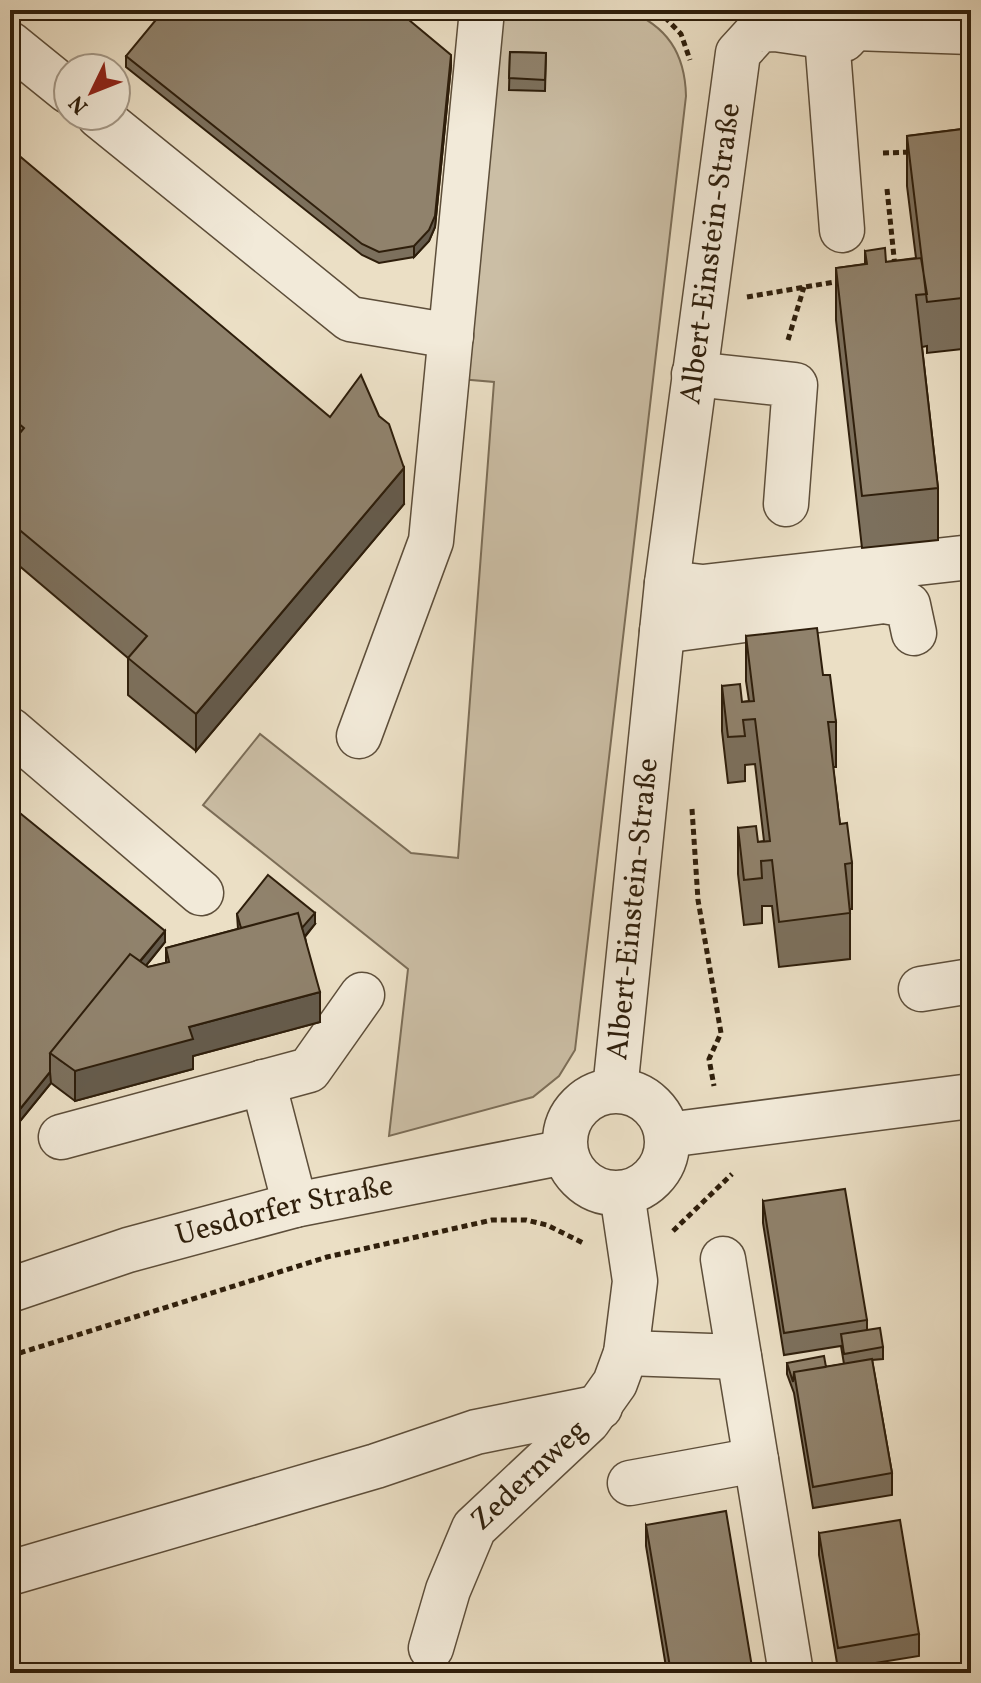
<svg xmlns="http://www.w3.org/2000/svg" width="981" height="1683" font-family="Vollkorn,serif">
	<rect width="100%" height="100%" fill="#ebdfc5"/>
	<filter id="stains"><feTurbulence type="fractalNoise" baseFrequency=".0025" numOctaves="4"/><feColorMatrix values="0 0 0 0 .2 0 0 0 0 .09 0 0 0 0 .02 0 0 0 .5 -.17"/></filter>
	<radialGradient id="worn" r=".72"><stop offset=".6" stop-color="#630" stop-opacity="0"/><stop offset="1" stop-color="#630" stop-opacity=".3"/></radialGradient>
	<!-- green -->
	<path fill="#cbbea5" stroke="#7c6e58" stroke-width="2" d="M503 10H627C667 26 685 53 686 96L575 1050 559 1076 533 1097 389 1136 408 969 203 805 260 734 411 853 458 858 494 382 460 379Z"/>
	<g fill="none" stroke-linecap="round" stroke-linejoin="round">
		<defs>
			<g id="minor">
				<path d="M831 13 840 15 854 28 971 32"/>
				<path d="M827 38 842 230"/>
				<path d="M10 44 68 91"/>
				<path d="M99 116 350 319 451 336"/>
				<path d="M694 374 795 385 786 504"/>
				<path d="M667 583 703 587 971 557"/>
				<path d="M662 631 884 601 908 605 914 633"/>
				<path d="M10 730 201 893"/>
				<path d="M359 736 431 541 482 10"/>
				<path d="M921 989 971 981"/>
				<path d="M263 1082 295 1205"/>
				<path id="s1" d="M615 1090 667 583 738 53 759 30 775 29 844 39 854 28"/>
				<circle cx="616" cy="1142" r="51"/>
				<path d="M667 1135 971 1096"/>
				<path d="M61 1137 309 1070 362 995"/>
				<path d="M723 1259 791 1673"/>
				<path id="s2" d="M10 1290 128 1250 295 1205 565 1152"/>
				<path d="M626 1353 739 1357"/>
				<path d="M630 1483 756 1460"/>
				<path d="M10 1573 376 1466 476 1432 600 1407"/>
				<path id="s3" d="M431 1648 448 1590 474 1528 588 1421 615 1383 626 1353 635 1281 622 1193"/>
			</g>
		</defs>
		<!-- minor casing -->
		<use href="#minor" stroke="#5d4e3a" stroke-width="47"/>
		<!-- path -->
		<path stroke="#2e1e0b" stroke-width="5" stroke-dasharray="6 4" stroke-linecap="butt" d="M658 10 681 34 690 60
			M883 153 914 152
			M887 189 895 267
			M747 297 840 281
			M788 340 804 287
			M971 426 966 436 971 475
			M692 809 698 900 721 1033 709 1059 714 1086
			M673 1231 732 1174
			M10 1356 327 1257 492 1220H526L547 1225 585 1244"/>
		<!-- minor -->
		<use href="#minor" stroke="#f2ead9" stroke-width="44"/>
	</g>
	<!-- wall -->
	<path fill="#7c705d" stroke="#2e1e0b" stroke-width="2" d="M510 52 546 53 545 91 509 90Z
		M126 56 451 66 435 227 429 241 414 257 379 263 362 255 126 67Z
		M971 128V348L927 353V346L922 347 938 488V540L862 548 836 320V268L865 264V251L886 262 916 258 907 186V136Z
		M10 148 404 504 196 751 128 695V658L10 558Z
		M746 636 823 675 836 722V767H833L840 824 852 863V909H850V959L779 967 772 906H762V923L744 925 738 874V828L758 842 764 841 755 764 745 765V781L728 783 722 731V686L742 702 749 701 746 681Z
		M10 805 165 942 146 966 148 967 166 963V948L238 929 237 914 315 924 305 937 320 1022 193 1056V1069L75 1101 51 1083 16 1126 10 1121Z
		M763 1201 867 1320V1330L883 1347V1359L872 1360 892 1473V1495L813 1508 794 1393 787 1374V1363L826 1367 844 1364 841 1346 784 1355 763 1223Z
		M646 1525 753 1673H667L646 1546Z
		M819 1533 919 1634V1656L838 1669 819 1555Z"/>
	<!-- shaded-wall -->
	<path fill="#655b4c" stroke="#2e1e0b" stroke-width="2" d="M451 55V66L435 227 429 241 414 257V246Z
		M404 468V504L196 751V714Z
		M315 913V924L300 942 245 957Z
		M165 931V942L66 1064 60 1060Z
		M320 992V1022L193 1056V1069L75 1101V1071L189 1027Z
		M50 1072 51 1083 16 1126V1114Z"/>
	<!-- building -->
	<path fill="#90826c" stroke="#2e1e0b" stroke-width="2" d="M164 10H397L451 55 435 216 429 230 414 246 379 252 362 244 126 56Z
		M510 52 546 53 545 80 509 78Z
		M971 128V297L927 302 907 136Z
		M10 148 330 417 361 375 379 416 389 424 404 468 196 714 128 658 147 636 10 522V445L24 428 10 416Z
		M885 248 886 262 921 258 927 294 916 295 938 488 862 496 836 268 867 264 865 251Z
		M817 628 823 675H830L836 722H828L840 824 847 823 852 863 845 864 850 913 779 922 772 860 761 861 762 878 744 880 738 828 756 826 758 842 770 841 755 719 743 720 745 736 728 737 722 686 740 684 742 702 754 701 746 636Z
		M10 805 165 931 140 961 130 954 50 1053V1072L16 1114 10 1110Z
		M268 875 315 913 302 928 298 913 241 928 237 914Z
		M298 913 320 992 189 1027 193 1039 75 1071 50 1053 130 954 148 967 169 962 166 948Z
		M845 1189 867 1320 784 1333 763 1201Z
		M880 1328 883 1347 844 1354 841 1334Z
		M824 1356 826 1367 794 1372 793 1382 787 1363Z
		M872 1359 892 1473 813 1487 794 1372Z
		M726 1511 753 1673H671L646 1525Z
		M900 1520 919 1634 838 1648 819 1533Z"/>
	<g text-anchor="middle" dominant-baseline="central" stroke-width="8" stroke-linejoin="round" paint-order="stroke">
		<!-- street labels -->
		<g font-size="30" fill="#2e1e0b" stroke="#f2ead9">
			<text stroke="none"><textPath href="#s1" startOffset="842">Albert-Einstein-Straße</textPath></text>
			<text stroke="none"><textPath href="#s1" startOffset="182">Albert-Einstein-Straße</textPath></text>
			<text stroke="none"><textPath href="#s2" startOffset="286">Uesdorfer Straße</textPath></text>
			<text stroke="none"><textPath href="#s3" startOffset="204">Zedernweg</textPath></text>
		</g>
	</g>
	<!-- margin -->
	<rect width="981" height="1683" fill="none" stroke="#ebdfc5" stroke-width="40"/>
	<rect x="12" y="12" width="957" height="1659" fill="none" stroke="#2e1e0b" stroke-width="4"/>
	<rect x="20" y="20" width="941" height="1643" fill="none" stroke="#2e1e0b" stroke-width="2"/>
	<!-- north arrow -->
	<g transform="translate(92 92) rotate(227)"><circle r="38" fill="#f2ead9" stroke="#a49887" stroke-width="2"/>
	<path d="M0-6L14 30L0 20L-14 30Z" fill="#8f2418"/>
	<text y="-12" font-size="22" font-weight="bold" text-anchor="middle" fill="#2e1e0b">N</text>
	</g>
	<rect width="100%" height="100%" filter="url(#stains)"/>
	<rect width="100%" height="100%" fill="url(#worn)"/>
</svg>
